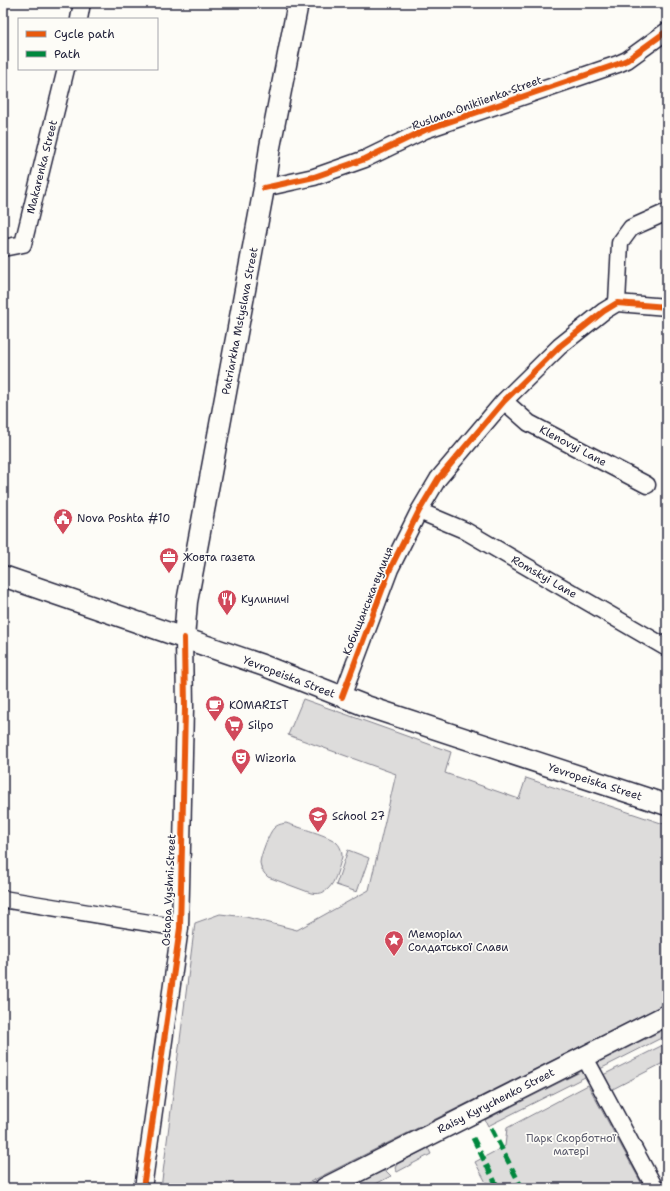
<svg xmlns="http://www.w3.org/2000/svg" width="670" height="1191" font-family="'Shantell Sans',sans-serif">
	<rect width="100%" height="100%" fill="#fdfcf7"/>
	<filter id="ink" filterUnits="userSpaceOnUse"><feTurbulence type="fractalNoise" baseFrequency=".025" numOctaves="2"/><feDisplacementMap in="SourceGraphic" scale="8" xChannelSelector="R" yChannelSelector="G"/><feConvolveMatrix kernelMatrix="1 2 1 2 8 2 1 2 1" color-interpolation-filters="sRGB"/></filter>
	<g filter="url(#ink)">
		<!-- green -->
		<path fill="#dddcdb" stroke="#807f8b" d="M303 699 451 752 445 773 519 799 526 778 667 825V904L664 906 667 912V1003L298 1188H161L195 923 220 914 246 917 297 930 369 890 396 774 288 735Z
			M286 823C297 827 331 836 337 843 341 847 342 852 342 857 337 872 333 898 311 893L268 877C264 874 261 869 260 863 260 857 269 832 274 828 278 824 282 824 286 823Z
			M348 850 369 858 357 892 336 885Z
			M667 1028V1035L598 1070 595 1064Z
			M667 1043V1061L609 1091 601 1076Z
			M584 1070 587 1076 488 1126 485 1120Z
			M588 1085 644 1188H489L475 1162 505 1146 507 1128Z
			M428 1148 431 1154 397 1172 395 1168 397 1164Z
			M382 1171H386L391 1176 368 1188H348Z"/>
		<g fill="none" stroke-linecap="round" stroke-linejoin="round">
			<defs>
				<path id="minor" d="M79 19 82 3
					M264 188 314 177 365 159 425 130 618 64 627 60 667 31
					M3 248 23 244 66 69
					M617 303 620 243 631 228 667 212
					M504 401 529 423 647 485
					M419 511 464 530 667 648
					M342 697 390 569 419 511 438 479 504 401 560 346 604 311 617 303 667 307
					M3 899 180 928
					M584 1056 655 1188
					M143 1188 180 928 182 846 185 708 184 638"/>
				<path id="major" d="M3 576 262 665 366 706 667 805
					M184 638 187 602 264 188 270 147 298 3
					M325 1188 667 1015"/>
			</defs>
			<!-- minor casing -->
			<use href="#minor" stroke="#22223b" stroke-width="19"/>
			<!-- major casing -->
			<use href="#major" stroke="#22223b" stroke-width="23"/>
			<!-- minor -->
			<use href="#minor" stroke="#fdfcf7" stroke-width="16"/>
			<!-- major -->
			<use href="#major" stroke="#fdfcf7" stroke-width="20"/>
			<!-- quiet -->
			<path stroke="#00873e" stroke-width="5" stroke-dasharray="10 5" stroke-linecap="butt" d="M491 1128 522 1188
				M473 1138 498 1188"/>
			<defs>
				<path id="cycleway" d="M264 188 314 177 365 159 425 130 618 64 627 60 667 31
					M342 697 390 569 419 511 438 479 504 401 560 346 604 311 617 303 667 307
					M143 1188 180 928 182 846 185 708 184 638"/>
			</defs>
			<!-- cycleway casing -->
			<use href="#cycleway" stroke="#fdfcf7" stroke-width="8"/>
			<!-- cycleway -->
			<use href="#cycleway" stroke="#e8590c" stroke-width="6"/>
		</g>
	</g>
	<!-- icons -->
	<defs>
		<symbol id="civic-pin" viewBox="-11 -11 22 30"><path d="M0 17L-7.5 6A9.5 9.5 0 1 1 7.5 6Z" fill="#d1495b" stroke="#fdfcf7"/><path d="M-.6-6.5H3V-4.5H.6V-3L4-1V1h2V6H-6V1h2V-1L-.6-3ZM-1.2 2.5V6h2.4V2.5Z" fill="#fff"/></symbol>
		<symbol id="office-pin" viewBox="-11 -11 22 30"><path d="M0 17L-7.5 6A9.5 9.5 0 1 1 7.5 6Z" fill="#d1495b" stroke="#fdfcf7"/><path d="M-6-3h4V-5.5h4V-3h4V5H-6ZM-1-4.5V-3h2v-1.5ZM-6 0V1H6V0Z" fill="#fff"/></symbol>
		<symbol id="restaurant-pin" viewBox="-11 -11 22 30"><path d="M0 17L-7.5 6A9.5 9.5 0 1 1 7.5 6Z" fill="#d1495b" stroke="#fdfcf7"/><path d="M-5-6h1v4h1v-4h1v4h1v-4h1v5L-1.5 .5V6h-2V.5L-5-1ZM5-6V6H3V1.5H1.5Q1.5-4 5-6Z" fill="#fff"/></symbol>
		<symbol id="cafe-pin" viewBox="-11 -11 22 30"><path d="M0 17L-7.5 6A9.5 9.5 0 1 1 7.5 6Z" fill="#d1495b" stroke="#fdfcf7"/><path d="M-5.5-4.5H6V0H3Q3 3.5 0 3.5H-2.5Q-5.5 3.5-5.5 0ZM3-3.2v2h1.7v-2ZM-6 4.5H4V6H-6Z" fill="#fff"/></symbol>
		<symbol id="supermarket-pin" viewBox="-11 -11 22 30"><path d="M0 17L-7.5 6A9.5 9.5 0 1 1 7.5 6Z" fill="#d1495b" stroke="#fdfcf7"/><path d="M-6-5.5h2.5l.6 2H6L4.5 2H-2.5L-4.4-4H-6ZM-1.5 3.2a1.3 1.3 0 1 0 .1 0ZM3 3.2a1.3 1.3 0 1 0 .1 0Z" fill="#fff"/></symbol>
		<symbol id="theatre-pin" viewBox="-11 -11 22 30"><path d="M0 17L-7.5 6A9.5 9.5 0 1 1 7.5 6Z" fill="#d1495b" stroke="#fdfcf7"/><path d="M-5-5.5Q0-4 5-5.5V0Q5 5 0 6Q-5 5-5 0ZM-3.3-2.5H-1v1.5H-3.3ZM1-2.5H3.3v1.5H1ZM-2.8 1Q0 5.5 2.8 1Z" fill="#fff"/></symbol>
		<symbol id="school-pin" viewBox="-11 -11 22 30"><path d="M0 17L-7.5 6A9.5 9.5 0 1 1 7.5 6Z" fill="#d1495b" stroke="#fdfcf7"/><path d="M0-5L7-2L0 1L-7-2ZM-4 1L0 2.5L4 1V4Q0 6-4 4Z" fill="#fff"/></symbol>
		<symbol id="sight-pin" viewBox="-11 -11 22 30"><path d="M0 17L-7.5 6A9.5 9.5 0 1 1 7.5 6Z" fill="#d1495b" stroke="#fdfcf7"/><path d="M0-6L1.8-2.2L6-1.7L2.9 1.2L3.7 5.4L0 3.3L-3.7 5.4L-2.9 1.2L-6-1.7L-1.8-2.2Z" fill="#fff"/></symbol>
	</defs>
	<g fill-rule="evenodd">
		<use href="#civic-pin" x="52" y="507" width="22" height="30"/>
		<use href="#office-pin" x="158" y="546" width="22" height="30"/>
		<use href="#restaurant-pin" x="216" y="588" width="22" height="30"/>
		<use href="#cafe-pin" x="204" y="694" width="22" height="30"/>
		<use href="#supermarket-pin" x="223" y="714" width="22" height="30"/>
		<use href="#theatre-pin" x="230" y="747" width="22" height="30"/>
		<use href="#school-pin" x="307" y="805" width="22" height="30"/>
		<use href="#sight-pin" x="383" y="929" width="22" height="30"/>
	</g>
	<g text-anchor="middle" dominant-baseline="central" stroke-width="3.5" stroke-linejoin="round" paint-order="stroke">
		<!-- street labels -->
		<g font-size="11" fill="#22223b" stroke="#fdfcf7">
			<text transform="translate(477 103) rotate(-20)">Ruslana Onikiienka Street</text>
			<text transform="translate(42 167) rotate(-76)">Makarenka Street</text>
			<text transform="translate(240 321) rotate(-79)">Patriarkha Mstyslava Street</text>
			<text transform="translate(573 446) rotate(28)">Klenovyi Lane</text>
			<text transform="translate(544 577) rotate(30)">Romskyi Lane</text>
			<text transform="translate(368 601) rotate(-68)">Кобищанська вулиця</text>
			<text transform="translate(289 677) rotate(21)">Yevropeiska Street</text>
			<text transform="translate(595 782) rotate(18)">Yevropeiska Street</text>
			<text transform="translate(169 890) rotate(-87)">Ostapa Vyshni Street</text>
			<text transform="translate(496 1101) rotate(-27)">Raisy Kyrychenko Street</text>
		</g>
		<!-- poi labels -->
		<g font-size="11" fill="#22223b" stroke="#fdfcf7" text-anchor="start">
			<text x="77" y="518">Nova Poshta #10</text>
			<text x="183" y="557">Жовта газета</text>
			<text x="241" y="599">Кулиничі</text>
			<text x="229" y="705">KOMARIST</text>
			<text x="248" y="725">Silpo</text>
			<text x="255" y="758">Wizoria</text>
			<text x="332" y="816">School 27</text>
			<text x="408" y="934">Меморіал<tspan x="408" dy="13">Солдатської Слави</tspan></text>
		</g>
		<!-- park labels -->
		<g font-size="11" fill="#5a5a6b" stroke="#fdfcf7">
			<text x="571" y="1138">Парк Скорботної<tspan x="571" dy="13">матері</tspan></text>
		</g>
	</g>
	<!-- margin -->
	<rect width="670" height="1191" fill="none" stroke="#fdfcf7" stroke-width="16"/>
	<rect x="8" y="8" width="654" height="1175" fill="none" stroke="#22223b" stroke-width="1.5" filter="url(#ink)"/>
	<!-- legend -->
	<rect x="18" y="18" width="140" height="52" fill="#fdfcf7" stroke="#a5a5ac"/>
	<rect x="26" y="31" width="20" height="6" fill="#e8590c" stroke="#a5a5ac"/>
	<text x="54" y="38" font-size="12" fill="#22223b">Cycle path</text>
	<rect x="26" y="51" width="20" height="6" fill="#00873e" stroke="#a5a5ac"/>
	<text x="54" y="58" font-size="12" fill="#22223b">Path</text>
</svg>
